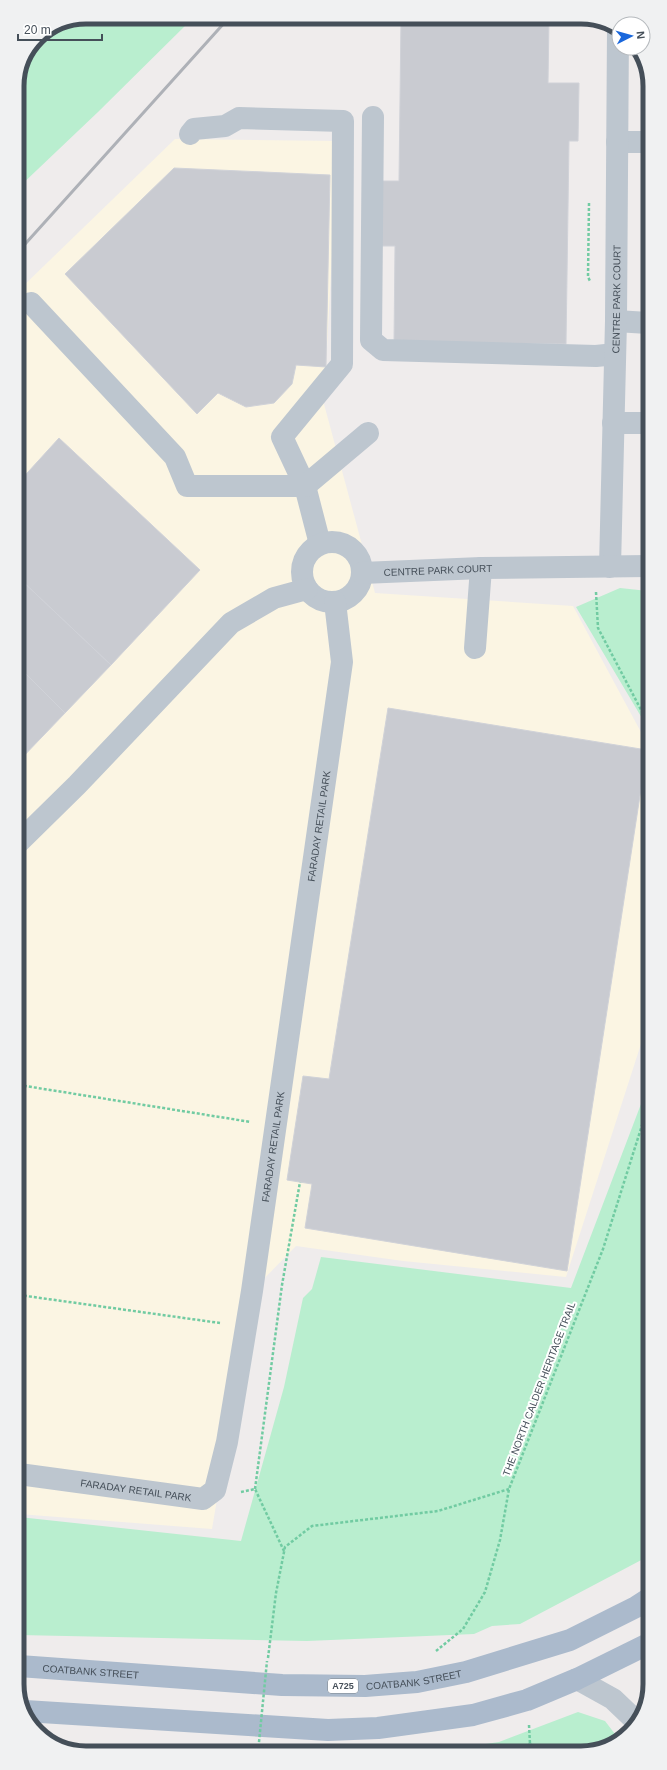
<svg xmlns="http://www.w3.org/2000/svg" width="667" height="1770" font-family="Helvetica,sans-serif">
	<rect width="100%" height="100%" fill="#efecec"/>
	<!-- commercial -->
	<path fill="#fbf5e3" d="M175 139 338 141 324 404 375 593 573 606 649 747V1019L566 1277 403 1261 296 1246 252 1291 212 1529 19 1514 17 292Z"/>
	<!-- green -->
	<path fill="#b9eecf" d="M190 21 98 112 17 189V82L37 37 60 22Z
		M620 588 648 591 649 730 576 607Z
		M649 1083 650 1554 647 1557 520 1624 492 1626 474 1634 307 1641 19 1635V1517L241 1541 284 1387 303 1298 312 1289 321 1257 571 1288Z
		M578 1712 605 1721 618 1738 599 1751H439L499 1742Z"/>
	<!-- building -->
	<path fill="#c9cbd1" stroke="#d0d2d8" d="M549 18 548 83H579L578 141H569L566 344 394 342 395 246H377L378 181H399L401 19Z
		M174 168 330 175 326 367 296 365 292 384 274 403 246 407 218 393 197 414 65 274Z
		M643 368H648V394H643Z
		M59 438 200 570 111 665 18 577V483Z
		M18 577 111 665 65 713 18 666Z
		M18 666 65 713 18 762Z
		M388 708 647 750 567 1271 305 1228 312 1184 287 1180 303 1076 329 1079Z"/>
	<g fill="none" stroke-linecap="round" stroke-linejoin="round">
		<!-- path -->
		<path stroke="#71cba2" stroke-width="2.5" stroke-dasharray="3 2" stroke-linecap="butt" d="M591 26V19
			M589 203 588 277 590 281
			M596 592 598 628 649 725
			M19 1085 251 1122
			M19 1295 220 1323
			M255 1489 282 1285 300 1182
			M241 1492 255 1489 284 1551
			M436 1651 463 1629 485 1592 500 1540 509 1489 603 1249 649 1103
			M268 1658 276 1593 285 1547 312 1526 438 1511 509 1489
			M529 1725 530 1744
			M530 1744 537 1751
			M521 1751 530 1744"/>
		<!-- minor -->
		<g stroke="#bdc6cf" stroke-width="22">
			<path d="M373 117 371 340 383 350 596 356 615 354"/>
			<path d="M190 134 194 129 225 126 239 118 343 121 342 364 282 437 305 486 320 544"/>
			<path d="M617 142H648"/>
			<path d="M31 303 175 457 187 486H305L368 433"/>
			<path d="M616 321 648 323"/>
			<path d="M613 423H648"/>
			<circle cx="332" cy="572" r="30"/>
			<path id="s1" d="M610 567 616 321 618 30"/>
			<path id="s2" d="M362 573 481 568 648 566"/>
			<path d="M475 648 481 568"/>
			<path d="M18 843 77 785 231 623 274 598 307 589"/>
			<path id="s3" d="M19 1474 203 1499 215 1490 227 1442 252 1291 342 662 335 602"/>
			<path d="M577 1679 613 1699 637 1722"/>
		</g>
		<!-- major -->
		<g stroke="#abbacc" stroke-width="22">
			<path id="s4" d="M19 1666 282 1685 365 1686 417 1682 466 1672 570 1640 636 1607 650 1598"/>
			<path d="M25 1711 328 1730 378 1728 473 1715 527 1700 577 1679 650 1643"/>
		</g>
		<!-- rail -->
		<path stroke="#aeb1b7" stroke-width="3" d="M17 253 226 21"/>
		<!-- path-bridge -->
		<path stroke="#71cba2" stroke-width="2.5" stroke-dasharray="3 2" stroke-linecap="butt" d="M258 1752 267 1661"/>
	</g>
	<g text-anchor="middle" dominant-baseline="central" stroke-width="4" stroke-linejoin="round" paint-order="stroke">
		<!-- shield labels -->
		<rect fill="#fff" stroke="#7d848b" stroke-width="1" x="328" y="1679" width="30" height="14" rx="3"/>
		<g font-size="9" font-weight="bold" fill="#454f59">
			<text x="343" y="1686">A725</text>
		</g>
		<!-- street labels -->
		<g font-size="10" fill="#454f59" stroke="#fff">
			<text stroke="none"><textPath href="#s1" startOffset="268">CENTRE PARK COURT</textPath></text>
			<text stroke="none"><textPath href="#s2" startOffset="76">CENTRE PARK COURT</textPath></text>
			<text stroke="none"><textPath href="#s3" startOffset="873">FARADAY RETAIL PARK</textPath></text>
			<text stroke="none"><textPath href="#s3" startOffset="549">FARADAY RETAIL PARK</textPath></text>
			<text transform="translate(539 1389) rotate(-69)">THE NORTH CALDER HERITAGE TRAIL</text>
			<text stroke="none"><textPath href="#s3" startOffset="118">FARADAY RETAIL PARK</textPath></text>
			<text stroke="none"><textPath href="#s4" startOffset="72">COATBANK STREET</textPath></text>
			<text stroke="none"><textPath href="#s4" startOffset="396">COATBANK STREET</textPath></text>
		</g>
	</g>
	<!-- crop -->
	<path d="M0 0H667V1770H0ZM86 24H581A62 62 0 0 1 643 86V1684A62 62 0 0 1 581 1746H86A62 62 0 0 1 24 1684V86A62 62 0 0 1 86 24Z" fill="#f0f1f2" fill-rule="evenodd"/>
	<path fill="none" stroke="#454f59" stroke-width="5" d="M86 24H581A62 62 0 0 1 643 86V1684A62 62 0 0 1 581 1746H86A62 62 0 0 1 24 1684V86A62 62 0 0 1 86 24Z"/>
	<!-- north arrow -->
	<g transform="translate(631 36) rotate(84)"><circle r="19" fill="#ffffff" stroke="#b5b9bd"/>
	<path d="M0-3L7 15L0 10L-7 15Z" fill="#1967dc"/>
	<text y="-6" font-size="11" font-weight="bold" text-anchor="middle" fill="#454f59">N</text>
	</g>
	<!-- scale -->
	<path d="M18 34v6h84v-6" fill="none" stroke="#454f59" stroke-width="2"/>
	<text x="24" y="34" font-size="12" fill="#454f59" stroke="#ffffff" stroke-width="3" paint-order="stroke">20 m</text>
</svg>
